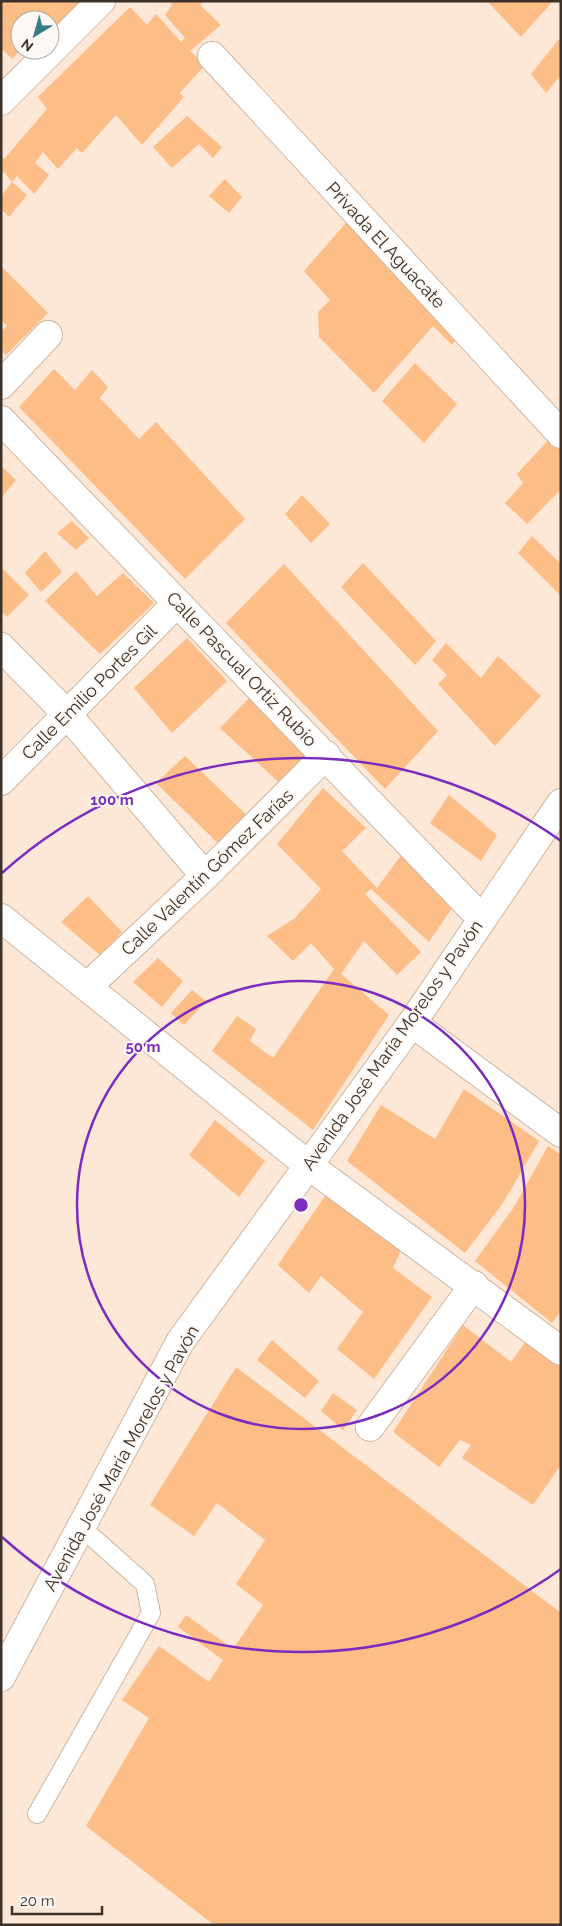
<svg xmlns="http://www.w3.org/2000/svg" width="562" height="1926" font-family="Raleway,sans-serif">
	<rect width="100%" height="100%" fill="#fde7d6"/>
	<!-- building -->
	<path fill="#fdbd86" d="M1 1H93L50 44V20H20V50L12 59 1 48Z
		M169 1H204L200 5 221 25 190 51 205 65 180 93 184 97 142 145 116 115 82 153 77 148 58 169 43 152 35 163 49 175 34 194 17 176 12 182 27 195 9 217 1 209V196L12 182 4 172 1 175V156L4 159 47 109 38 97 130 7 147 25 156 14 181 42 185 38 165 15 172 5Z
		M487 1H553L521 37Z
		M559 39 561 41V75L546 93 531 74Z
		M187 116 222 147 213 158 199 144 172 168 153 147Z
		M225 179 242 197 229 213 209 196Z
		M352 216 463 331 452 345 433 326 374 393 319 337 318 312 330 300 304 271Z
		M1 266 48 313 6 355 1 350V331L7 326 1 320Z
		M415 363 457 404 424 443 382 401Z
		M54 369 75 390 92 370 108 387 100 398 139 439 156 422 245 519 185 579 19 407Z
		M552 436 561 445V489L527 524 505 503 523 483 517 474Z
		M1 466 16 480 1 498Z
		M302 495 330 524 311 543 285 514Z
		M72 521 89 538 76 550 57 533Z
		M532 536 561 564V596L518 553Z
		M45 551 62 572 41 592 25 573Z
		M363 563 436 641 415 665 341 587Z
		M284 564 438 731 385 789 226 623Z
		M1 567 29 595 7 617 1 611Z
		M76 571 97 596 123 573 154 603 100 654 45 601Z
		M187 638 227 681 172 733 134 688Z
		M446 643 481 678 498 656 541 696 495 746 438 684 447 675 432 660Z
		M251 696 317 757 287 790 220 728Z
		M185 756 254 822 224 849 156 783Z
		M323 788 366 828 342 851 377 888 402 854 454 905 429 942 371 889 365 894 421 952 397 975 364 941 341 974 389 1015 313 1130 212 1051 237 1016 256 1029 250 1041 273 1058 334 969 311 943 293 961 267 936 295 918 321 889 277 844Z
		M449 795 497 835 481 861 430 823Z
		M88 896 122 932 101 956 61 922Z
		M158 958 183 981 162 1007 133 982Z
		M192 990 206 1001 184 1025 171 1013Z
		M464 1089 539 1141 503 1203 465 1253 347 1161 381 1105 435 1139Z
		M215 1120 265 1161 239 1197 189 1155Z
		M548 1146 561 1155V1311L552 1323 475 1261 514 1207Z
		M329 1190 401 1250 393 1268 432 1297 374 1379 337 1349 363 1312 321 1276 309 1293 278 1265Z
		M463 1325 511 1362 526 1341 561 1368V1465L533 1505 462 1458 471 1445 460 1440 439 1467 393 1432Z
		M272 1340 319 1381 305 1398 257 1360Z
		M236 1367 561 1613V1925H214L86 1826 149 1718 122 1700 159 1646 209 1682 223 1660 178 1627 186 1615 233 1649 263 1605 236 1584 265 1540 217 1503 194 1536 150 1505Z
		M333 1393 357 1410 343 1430 321 1411Z"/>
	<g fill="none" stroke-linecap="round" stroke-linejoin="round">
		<defs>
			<path id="service" d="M37 1814 151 1613 145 1584 81 1527"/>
			<path id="minor" d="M212 56 561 434
				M1 101 101 1
				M1 385 48 335
				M1 420 482 919
				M1 647 66 713 205 876
				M1 781 177 603
				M1 918 308 1165 561 1351
				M87 987 205 876 326 755
				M412 1023 561 1133
				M370 1427 474 1285"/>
			<path id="secondary" d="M1 1677 180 1342 412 1023 561 803"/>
		</defs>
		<!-- service casing -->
		<use href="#service" stroke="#ceb5a0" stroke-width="20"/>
		<!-- minor casing -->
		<use href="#minor" stroke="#ceb5a0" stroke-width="30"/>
		<!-- secondary casing -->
		<use href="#secondary" stroke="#ceb5a0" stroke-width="30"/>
		<!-- service -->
		<use href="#service" stroke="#fff" stroke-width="18"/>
		<!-- minor -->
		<use href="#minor" stroke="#fff" stroke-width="28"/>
		<!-- secondary -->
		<use href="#secondary" stroke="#fff" stroke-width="28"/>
	</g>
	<!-- distance rings -->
	<g fill="none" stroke="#7b2cbf" stroke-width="2.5">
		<circle cx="301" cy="1205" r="224"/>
		<path d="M561 1569A447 447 0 0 1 2 1537M2 873A447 447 0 0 1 561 841"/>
	</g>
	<g text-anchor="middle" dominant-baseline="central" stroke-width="4" stroke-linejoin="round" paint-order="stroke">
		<!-- street labels -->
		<g font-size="18" fill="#3c322a" stroke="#fdf8f3">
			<text transform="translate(386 245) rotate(47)">Privada El Aguacate</text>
			<text transform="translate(242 669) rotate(46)">Calle Pascual Ortiz Rubio</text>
			<text transform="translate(89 692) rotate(-45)">Calle Emilio Portes Gil</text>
			<text transform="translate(207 872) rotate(-44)">Calle Valentín Gómez Farías</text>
			<text transform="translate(392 1045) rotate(-55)">Avenida José María Morelos y Pavón</text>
			<text transform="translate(121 1458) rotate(-61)">Avenida José María Morelos y Pavón</text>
		</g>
	</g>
	<circle cx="301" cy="1205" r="8" fill="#7b2cbf" stroke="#fdf8f3" stroke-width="2.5"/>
	<g font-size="15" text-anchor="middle" font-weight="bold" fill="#7b2cbf" stroke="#fdf8f3" stroke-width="4" stroke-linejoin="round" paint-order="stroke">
		<text x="112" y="805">100 m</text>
		<text x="143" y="1052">50 m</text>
	</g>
	<!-- border -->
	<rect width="562" height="1926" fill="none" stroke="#3c322a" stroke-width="5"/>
	<!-- north arrow -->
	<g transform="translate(35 35) rotate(217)"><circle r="24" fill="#fdf8f3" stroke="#b0a9a3"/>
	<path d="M0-4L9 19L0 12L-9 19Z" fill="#377c89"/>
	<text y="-8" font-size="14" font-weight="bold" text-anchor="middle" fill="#3c322a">N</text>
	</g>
	<!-- scale -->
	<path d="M12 1906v8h90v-8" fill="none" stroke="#3c322a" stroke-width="2.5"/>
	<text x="20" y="1906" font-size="15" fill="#3c322a" stroke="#fdf8f3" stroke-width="4" paint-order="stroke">20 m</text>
</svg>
